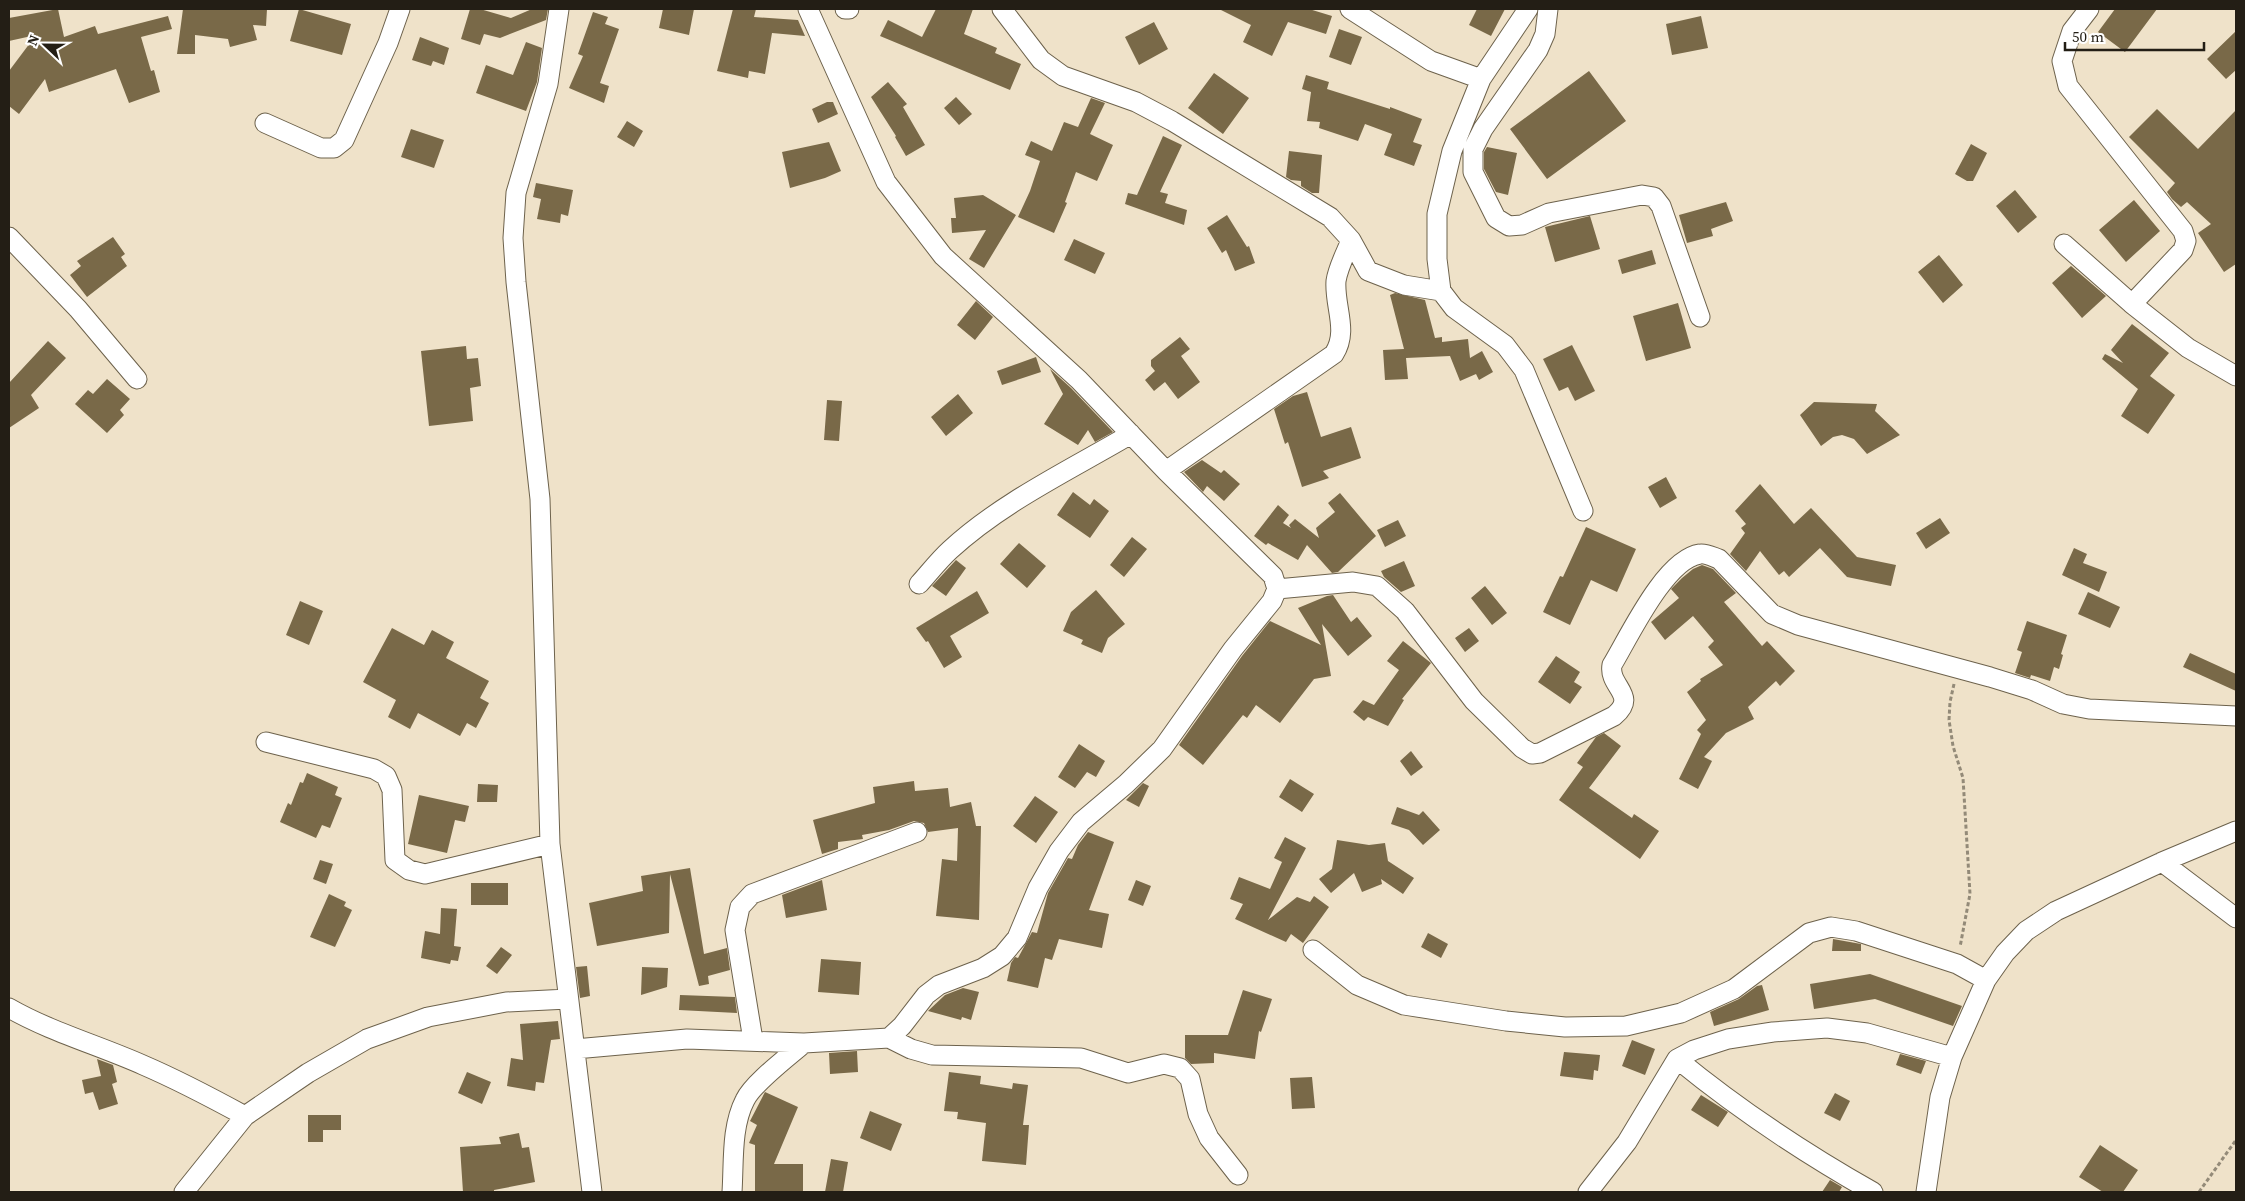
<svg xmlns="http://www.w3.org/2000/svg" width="2245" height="1201" font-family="'Source Serif 4',serif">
	<rect width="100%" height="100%" fill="#efe2c9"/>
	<!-- building -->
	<path fill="#796948" d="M58 9 64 37 95 26 98 34 168 16 172 29 141 37 151 71 154 70 160 92 129 103 116 69 49 92 45 79 19 114 9 106V71L36 35 9 41V18Z
		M183 9H267L266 26 253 25 257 40 230 47 228 39 195 35V54H177Z
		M299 9 351 24 342 55 290 41Z
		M470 9H480L511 18 532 9H548L546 20 500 38 484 34 480 45 461 39Z
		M663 9H694L689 35 659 28Z
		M733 9H756L754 17 798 20 805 36 772 33 765 74 749 71 748 78 717 71Z
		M936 9H973L964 34 997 48 995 53 1021 64 1010 90 880 36 888 20 922 37Z
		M1219 9H1309L1332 16 1326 34 1288 22 1272 56 1243 42 1251 25Z
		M1477 9H1505L1491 36 1469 25Z
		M2115 9H2157L2125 52 2098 32Z
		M593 12 608 17 605 24 619 29 600 83 609 86 604 103 569 88 583 56 578 54Z
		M1701 16 1708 48 1672 55 1666 24Z
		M1154 22 1168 49 1139 65 1125 37Z
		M1339 29 1362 37 1351 65 1329 57Z
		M2236 31V70L2226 79 2207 59Z
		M420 37 449 48 444 65 433 61 431 66 412 60Z
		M526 42 542 48 537 82 526 111 476 93 486 65 513 75Z
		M1589 71 1626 121 1547 179 1510 129Z
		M1214 73 1249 98 1223 134 1188 108Z
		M1306 75 1329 82 1327 89 1390 109V107L1422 119 1413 142 1422 145 1414 166 1384 155 1392 134 1365 124 1358 141 1319 128 1320 122 1307 121 1311 92 1302 89Z
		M888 82 907 104 903 107 925 145 906 156 895 137 896 136 871 97Z
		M956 97 972 114 959 125 944 108Z
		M1091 98 1105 103 1090 134 1113 145 1097 181 1076 172 1065 202 1067 203 1054 233 1018 217 1030 191 1040 161 1025 155 1031 141 1052 151 1064 122 1078 127Z
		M827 102H833L838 114 818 123 812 109Z
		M2157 109 2198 149 2236 110V264L2224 272 2198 233 2211 224 2187 202 2181 207 2172 199 2167 192 2175 183 2129 137Z
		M627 121 643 131 634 147 617 137Z
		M411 129 444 140 434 168 401 157Z
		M1163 136 1182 145 1160 192 1168 194 1165 203 1187 210 1184 225 1125 204 1128 193 1137 195Z
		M829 142 841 171 825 178 790 188 782 152Z
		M1971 144 1987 153 1973 181H1967L1955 174Z
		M1487 147 1517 153 1508 195 1496 192 1484 169V152Z
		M1289 151 1322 155 1319 193H1312L1301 186V181L1291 180 1286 177Z
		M536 183 573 190 568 216 561 214 560 223 537 219 541 199 533 197Z
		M2015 190 2037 217 2018 233 1996 206Z
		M983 195 1016 215 984 268 969 259 986 230 952 233 951 218H956L954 198Z
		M2134 200 2160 231 2126 262 2099 230Z
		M1726 202 1733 221 1711 229 1713 236 1687 243 1679 215Z
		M1227 215 1247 247 1249 246 1255 263 1235 271 1226 250 1222 253 1207 228Z
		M1590 216 1600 249 1555 262 1545 227Z
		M113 237 125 254 121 257 127 266 87 297 70 275 81 266 77 261Z
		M1074 239 1105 253 1095 274 1064 260Z
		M1652 250 1656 264 1622 274 1618 260Z
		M1939 255 1963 285 1943 303 1918 272Z
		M2071 266 2106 296 2082 318 2052 283Z
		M1395 293 1425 300 1435 338 1442 337V342L1468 339 1470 358 1482 351 1493 372 1479 380 1476 374 1460 381 1450 356 1406 358 1408 379 1385 380 1383 350 1404 349 1390 295Z
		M976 301 993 317 975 340 957 325Z
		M1678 303 1691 348 1646 361 1633 316Z
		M2132 324 2169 353 2150 376 2175 395 2148 434 2121 416 2138 389 2102 359 2105 354 2123 363 2111 350Z
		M1180 337 1190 349 1181 356 1200 382 1178 399 1165 382 1154 391 1145 380 1155 371 1151 366V360Z
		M48 341 66 358 31 395 39 408 9 428V383Z
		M1572 345 1595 391 1575 401 1568 387 1559 391 1543 359Z
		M466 346 467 359 478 358 481 386 470 388 473 421 429 426 421 351Z
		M1036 357 1041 372 1002 385 997 371Z
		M1050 369 1071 388 1113 432 1095 442 1088 430 1078 445 1044 424 1063 394Z
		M107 379 130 399 120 410 124 415 107 433 75 404 88 390 93 394Z
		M1307 392 1321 437 1351 427 1361 458 1323 471 1329 478 1302 487 1288 442 1285 444 1274 409 1293 396Z
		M958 394 973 413 946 436 931 417Z
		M827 400 842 401 839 441 824 440Z
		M1814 402 1877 404 1875 411 1900 435 1867 454 1854 439 1842 435 1833 437 1821 446 1800 415Z
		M1202 460 1221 473 1224 470 1240 484 1224 501 1207 486 1203 492 1184 472Z
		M1666 477 1677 498 1660 508 1648 487Z
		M1760 484 1794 524 1811 508 1857 557 1896 565 1891 586 1847 577 1820 548 1789 577 1784 571 1779 575 1760 551 1746 571 1730 554 1745 533 1741 528 1746 524 1735 511Z
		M1073 492 1090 505 1094 499 1109 511 1090 538 1057 515Z
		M1340 493 1376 536 1338 572 1332 573 1307 545 1298 560 1268 543 1266 545 1254 536 1278 505 1289 515 1283 523 1291 528 1289 525 1295 519 1319 538 1316 528 1335 512 1328 503Z
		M1940 518 1950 533 1926 549 1916 533Z
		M1398 520 1406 536 1385 547 1377 530Z
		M1586 527 1636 549 1617 592 1591 580 1570 625 1543 612 1560 576 1563 577Z
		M1132 537 1147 549 1124 577 1110 565Z
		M1019 543 1046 566 1027 588 1000 564Z
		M2074 548 2087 554 2083 563 2107 572 2099 592 2062 575Z
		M956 560 966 568 946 596 932 586Z
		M1404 561 1415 586 1401 592 1384 577 1381 571Z
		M1702 565 1713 569 1736 593 1724 602 1762 646 1767 641 1795 671 1780 686 1776 681 1748 707 1754 719 1726 733 1704 757 1712 761 1698 789 1679 779 1701 734 1697 730 1706 720 1687 692 1701 681 1700 679 1723 665 1708 647 1714 641 1693 616 1665 640 1651 622 1679 598 1671 589 1682 578 1693 569Z
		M1485 586 1507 613 1492 625 1471 598Z
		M1096 590 1125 624 1108 638 1102 653 1081 644 1083 640 1063 631 1071 612Z
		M977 591 989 613 950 636 962 657 944 668 928 641 926 642 916 628Z
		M2088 592 2120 607 2110 628 2078 614Z
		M1333 595 1351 622 1357 617 1372 636 1348 656 1322 624 1331 676 1314 679 1280 723 1256 705 1247 718 1243 715 1203 765 1179 745 1242 656 1270 621 1321 645 1298 608 1327 596Z
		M300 601 323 611 309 645 286 635Z
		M2027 621 2067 635 2061 654 2063 655 2059 669 2054 667 2050 681 2031 675 2030 678 2015 673 2022 652 2017 650Z
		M392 628 424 645 432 630 454 642 446 658 489 681 480 698 489 703 476 728 467 723 460 736 418 713 410 729 388 717 396 700 363 682Z
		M1469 628 1479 641 1465 652 1455 638Z
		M1403 641 1431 663 1402 699 1404 700 1388 726 1368 717 1364 721 1353 712 1363 700 1374 705 1399 670 1387 661Z
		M2190 653 2236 674V691L2183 667Z
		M1556 656 1580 672 1574 682 1582 687 1570 704 1538 682Z
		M1604 733 1621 746 1589 788 1632 818 1634 814 1659 831 1640 859 1559 800 1583 767 1577 763 1596 737Z
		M1079 744 1105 761 1096 777 1087 772 1075 788 1058 777Z
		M1411 751 1423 767 1411 776 1400 761Z
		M307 773 338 787 335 795 342 798 330 828 322 825 316 838 280 822 288 803 291 805 300 782 303 783Z
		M1290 779 1314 794 1302 812 1279 797Z
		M914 781 915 791 948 788 950 807 971 802 976 826H981L979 920 936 916 942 859 957 861 958 828 928 832 924 823 914 821 889 830 862 835 863 839 838 842V849L822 854 813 820 875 803 873 787Z
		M1143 783 1149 786 1139 807 1126 800Z
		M478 784 498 785 497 802H477Z
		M419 795 469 806 465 822 455 820 447 853 408 844Z
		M1035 796 1058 812 1036 843 1013 826Z
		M1397 807 1419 815 1423 811 1440 830 1423 845 1409 830 1391 824Z
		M1088 832 1114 842 1089 910 1109 914 1102 948 1059 939 1052 960 1045 958 1038 988 1007 981 1011 963 1015 957 1018 958 1032 932 1037 933 1048 893 1068 858 1072 859 1078 845Z
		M1285 837 1306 848 1268 920 1297 897 1310 902 1314 896 1329 907 1303 943 1291 934 1286 942 1235 919 1243 904 1230 899 1239 877 1270 889 1282 862 1274 858Z
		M1337 840 1369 845 1385 843 1388 861 1414 878 1403 894 1381 879 1382 884 1362 892 1354 873 1331 893 1319 879 1332 869Z
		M320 860 333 864 326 884 313 879Z
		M690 868 704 954 727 948 730 970 708 976 709 984 699 986 670 874 669 933 597 946 589 903 643 891 641 876Z
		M822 880 827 910 786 918 782 895Z
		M1136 880 1151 886 1143 906 1128 900Z
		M471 883H508V905H471Z
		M329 894 346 902 344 906 352 910 335 947 310 937Z
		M441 908 457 909 454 946 461 947 458 961 451 960 450 964 421 958 425 931 440 934Z
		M1428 933 1448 944 1441 958 1421 947Z
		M1833 939 1861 944V951H1832Z
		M501 947 512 955 497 974 486 966Z
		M821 959 861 962 859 995 818 992Z
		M587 966 590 996 580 998 576 967Z
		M642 967 668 968 667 987 641 995Z
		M1870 974 1962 1006 1953 1026 1875 999 1814 1009 1810 984Z
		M1762 985 1769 1010 1714 1026 1710 1012 1739 999 1757 986Z
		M963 988 979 992 971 1020 962 1017 961 1020 928 1011 945 995Z
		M1243 990 1272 999 1261 1032 1259 1031 1255 1059 1214 1053V1063L1191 1064 1185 1058V1035H1228Z
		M680 995 735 997 737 1013 679 1010Z
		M558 1021 560 1039 551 1040 544 1083 536 1082 535 1091 507 1086 511 1058 523 1060 520 1024Z
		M1632 1040 1655 1049 1645 1075 1622 1066Z
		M857 1051 858 1072 830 1074 829 1053Z
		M1564 1052 1600 1055 1598 1071 1594 1070 1593 1080 1560 1076Z
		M1900 1054 1926 1061 1921 1074 1896 1065Z
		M97 1059 113 1065 117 1082 112 1084 118 1104 99 1110 93 1092 85 1094 82 1080 101 1076Z
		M467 1072 491 1082 482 1104 458 1093Z
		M949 1072 981 1076 980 1084 1012 1089 1013 1083 1028 1085 1023 1125H1029L1026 1165 982 1161 986 1123 957 1119 958 1112 944 1111Z
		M1312 1077 1315 1108 1292 1109 1290 1078Z
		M765 1092 798 1107 774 1164H803V1192H755V1145L749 1143 757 1125 750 1121Z
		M1835 1093 1850 1101 1840 1121 1824 1113Z
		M1701 1095 1728 1112 1718 1127 1691 1110Z
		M870 1111 902 1124 891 1151 860 1138Z
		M308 1115H341V1130H323V1142H308Z
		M519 1133 522 1148 529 1147 535 1182 494 1190V1192H463L460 1147 501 1144 499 1137Z
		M2100 1145 2138 1170 2123 1192H2103L2079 1177Z
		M831 1159 848 1162 843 1192H825Z
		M1830 1180 1842 1187 1839 1192H1822Z"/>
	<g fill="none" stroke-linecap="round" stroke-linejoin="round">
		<defs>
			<path id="street" d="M559 9 548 84 516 193 513 238 516 282 540 499 550 844 592 1192
				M845 9H849
				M1002 9 1041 60 1063 76 1136 102 1172 121 1330 217 1351 240 1368 271 1404 285 1441 291
				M1350 9 1431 61 1481 79
				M1528 9 1481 79 1452 151 1437 214V259L1441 291 1454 308 1505 345 1524 370 1583 511
				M1548 9 1545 34 1538 50 1483 129 1473 149V172L1496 218 1509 226 1522 225 1549 213 1642 195 1654 197 1661 206 1700 317
				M2089 9 2072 31 2062 61 2068 86 2183 231 2186 241 2183 250 2132 304
				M265 123 321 148H334L344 140 388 43 400 9
				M9 237 78 309 137 379
				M2064 244 2132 304 2188 348 2236 376
				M1166 471 1334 354C1349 331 1334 306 1336 281 1338 267 1346 253 1351 240
				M919 584C929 573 939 560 950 550 1002 502 1070 470 1131 434
				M1277 589 1353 582 1377 586 1405 611 1474 701 1522 748 1532 754 1540 753 1614 716C1639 695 1608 687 1612 665 1629 637 1665 559 1700 554 1706 553 1713 557 1719 559L1772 614 1798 625 1990 677 2032 690 2063 704 2089 709 2236 716
				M266 742 374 769 386 776 392 790 395 860 409 870 425 874 550 844
				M2162 862 2236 918
				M1313 950 1357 985 1404 1005 1506 1021 1565 1027 1626 1026 1681 1013 1734 989 1809 933 1831 927 1856 931 1957 964 1986 980
				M9 1008C51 1032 98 1045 143 1065 178 1080 212 1098 245 1116
				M889 1038 911 1049 932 1055 1081 1058 1128 1073 1164 1064 1180 1068 1190 1079 1198 1114 1209 1138 1238 1175
				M753 1040 735 930 740 907 752 894 917 832
				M575 1049 687 1039 804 1043 889 1038 902 1026 926 995 939 985 983 968 1002 956 1017 938 1038 888 1059 851 1081 822 1126 784 1162 749 1233 649 1272 601 1277 589 1273 576 1166 471 1079 380 943 256 886 182 808 9
				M1677 1059C1738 1109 1804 1153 1873 1192
				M184 1192 245 1116 308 1073 367 1039 428 1017 506 1002 568 999
				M732 1192C734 1162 731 1127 745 1100 753 1083 788 1057 804 1043
				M1588 1192 1627 1142 1677 1059 1694 1050 1728 1039 1773 1032 1827 1028 1867 1033 1952 1057
				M1926 1192 1940 1097 1952 1057 1986 980 2005 953 2026 931 2056 911 2162 862 2236 831"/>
		</defs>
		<!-- street casing -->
		<use href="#street" stroke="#6d624c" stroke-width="21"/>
		<!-- path -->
		<path stroke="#938a78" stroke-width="3" stroke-dasharray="4 2.5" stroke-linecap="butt" d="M1954 684 1950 702 1949 720 1953 746 1963 778 1970 894 1960 947
			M2199 1192 2236 1140"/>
		<!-- street -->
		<use href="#street" stroke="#fff" stroke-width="19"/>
	</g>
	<!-- border -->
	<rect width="2245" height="1201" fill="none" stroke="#231e15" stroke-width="20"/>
	<!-- north arrow -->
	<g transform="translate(45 45) rotate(292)" stroke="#ffffff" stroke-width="4" paint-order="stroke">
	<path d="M0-4L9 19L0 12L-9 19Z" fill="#231e15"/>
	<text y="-8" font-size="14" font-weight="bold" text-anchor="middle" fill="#231e15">N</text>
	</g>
	<!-- scale -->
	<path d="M2065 42v8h139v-8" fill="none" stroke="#231e15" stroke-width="2.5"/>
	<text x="2072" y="42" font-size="15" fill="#231e15" stroke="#ffffff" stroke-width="4" paint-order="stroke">50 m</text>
</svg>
